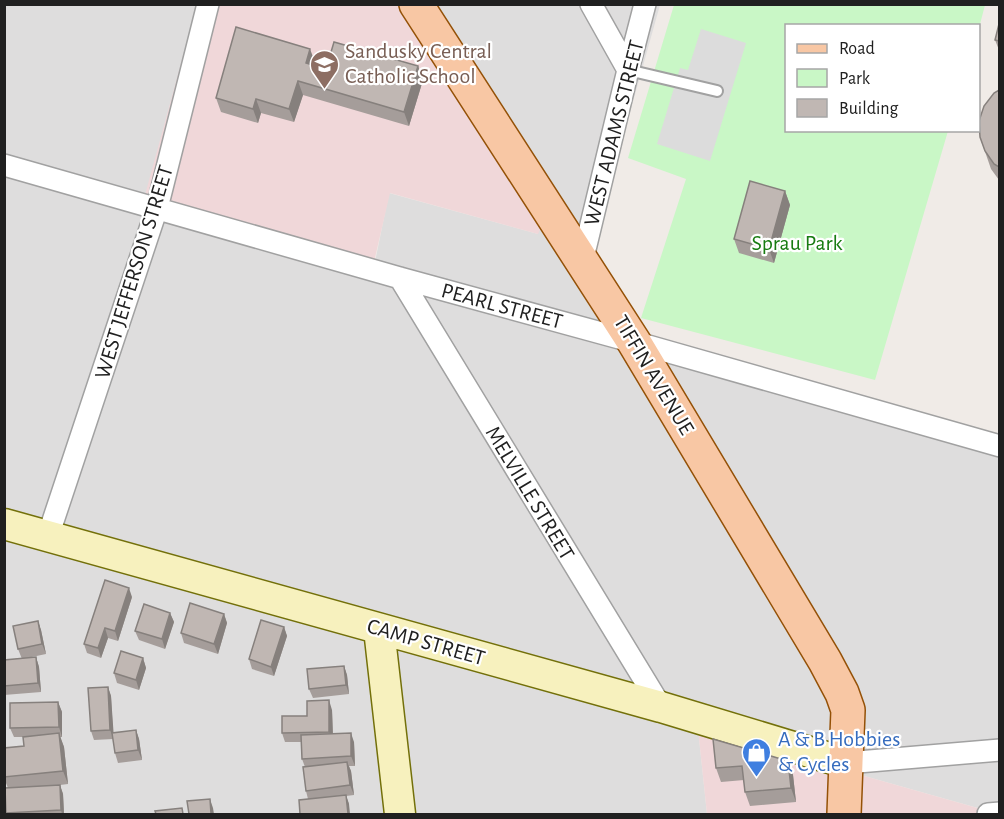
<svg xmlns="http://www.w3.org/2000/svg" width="1004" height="819" font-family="'Alegreya Sans',sans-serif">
	<rect width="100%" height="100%" fill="#f0ebe7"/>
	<!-- residential -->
	<path fill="#dedddd" d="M5 5H197L375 262 389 193 538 234 433 5H660L584 277 631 348 999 454V814L698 729 707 814H5Z"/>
	<!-- commercial -->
	<path fill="#f0d7d9" d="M433 4 554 199 538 234 390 193 374 262 145 195 197 5Z
		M698 729 981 809V814H707Z"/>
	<!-- park -->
	<path fill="#c9f7c6" d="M674 5H985L979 28 978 26H786V130L948 131 875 380 641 318 686 179 628 158Z"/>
	<!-- parking -->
	<path fill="#dcdcdc" d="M701 29 746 43 710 161 657 144 680 68 688 70Z"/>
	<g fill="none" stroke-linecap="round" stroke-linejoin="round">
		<defs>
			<path id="lane" d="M628 70 717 91"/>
			<path id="street" d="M591 4 628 70
				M4 165 400 278 634 342 1000 446
				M582 262 628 70 645 4
				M400 278 661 707
				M48 536 157 208 208 4
				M846 763 1000 750
				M988 814 1000 813"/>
			<path id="secondary" d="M4 524 661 707 846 763
				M379 629 400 814"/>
			<path id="primary" d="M416 4 634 342 825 661 842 693 848 710 844 814"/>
		</defs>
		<!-- lane casing -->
		<use href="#lane" stroke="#a1a1a1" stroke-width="14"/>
		<!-- street casing -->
		<use href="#street" stroke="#a1a1a1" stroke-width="24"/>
		<!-- secondary casing -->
		<use href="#secondary" stroke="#73700a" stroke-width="33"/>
		<!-- primary casing -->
		<use href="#primary" stroke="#945107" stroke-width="36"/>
		<!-- lane -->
		<use href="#lane" stroke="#fff" stroke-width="10"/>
		<!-- street -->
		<use href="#street" stroke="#fff" stroke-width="21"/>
		<!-- secondary -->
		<use href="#secondary" stroke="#f7f1be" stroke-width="30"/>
		<!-- primary -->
		<use href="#primary" stroke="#f8c7a4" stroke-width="33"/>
	</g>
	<!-- wall -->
	<path fill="#a59d9a" d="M999 24V50L995 40Z
		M315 62 314 66 326 69 418 66 423 80 409 126 303 95 294 122 261 113 258 123 221 112 216 98Z
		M999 90V180L991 169 980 137Z
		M785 191 790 205 774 263 739 253 734 239Z
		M132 597 118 641 108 638 101 658 87 653 84 644Z
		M170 613 174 622 165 649 139 640 135 631Z
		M224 614 227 623 218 654 184 643 181 633Z
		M38 621 41 630 46 654 22 659 18 649Z
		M284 627 287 636 274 676 252 669 249 659Z
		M36 657 39 667 41 692 4 695V660Z
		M143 658 146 668 139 690 117 683 114 673Z
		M344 666 347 675 349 694 313 698 309 689Z
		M108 687 111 696 113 733 136 730 139 739 142 760 118 763 115 753 113 739 94 740 91 731Z
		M58 702 62 712V737H60L64 747 68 784 60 785 63 794 64 814H6L8 788 4 778V748L24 746 23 737H14L10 728Z
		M332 710 333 733 354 742 355 766H349L351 771 354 795 346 796 349 804 308 799 306 791 305 767 302 759 301 742H285L282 733 307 716Z
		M788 761 793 775 796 802 750 806 745 792 744 780 721 782 716 768Z"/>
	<!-- shaded-wall -->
	<path fill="#86807d" d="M310 49 315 62 311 77 306 63Z
		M418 66 423 80 409 126 404 112Z
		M298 81 303 95 294 122 289 109Z
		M256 99 261 113 258 123 253 109Z
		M785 191 790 205 774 263 769 249Z
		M129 588 132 597 118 641 115 631Z
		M170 613 174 622 165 649 162 639Z
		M224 614 227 623 218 654 214 644Z
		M38 621 41 630 46 654 42 644Z
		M284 627 287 636 274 676 271 667Z
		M105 628 108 638 101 658 98 648Z
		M36 657 39 667 41 692 38 683Z
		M143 658 146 668 139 690 136 680Z
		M344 666 347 675 349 694 346 685Z
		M108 687 111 696 114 739 110 730Z
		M329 700 332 710 333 741 329 732Z
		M58 702 62 712V737L59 727Z
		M136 730 139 739 142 760 138 750Z
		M59 733 64 747 68 784 63 771Z
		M351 733 354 742 355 766 351 756Z
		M788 761 793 775 796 802 791 788Z
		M347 762 351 771 354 795 350 785Z
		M60 785 63 794 64 814H62L61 810Z
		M346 795 349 804 350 814H348Z
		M210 799 213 808 214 814H211Z"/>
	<!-- building -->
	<path fill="#c0b7b3" stroke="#86807d" stroke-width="1.5" d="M999 24V41L995 40Z
		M236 27 310 49 306 63 326 69 334 42 418 66 404 112 298 81 289 109 256 99 253 109 216 98Z
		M999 90V167L994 164 985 151 980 137 979 121 984 106 994 93Z
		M750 181 785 191 769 249 734 239Z
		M105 580 129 588 115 631 105 628 98 648 84 644Z
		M190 603 224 614 214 644 181 633Z
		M144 604 170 613 162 639 135 631Z
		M261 620 284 627 271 667 249 659Z
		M38 621 42 644 18 649 13 626Z
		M121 651 143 658 136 680 114 673Z
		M36 657 38 683 4 686V660Z
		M344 666 346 685 309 689 307 669Z
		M108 687 110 730 91 731 88 688Z
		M329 700V732L282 733V716H307V701Z
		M58 702 59 727 10 728V703Z
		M136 730 138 750 115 753 112 733Z
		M59 733 63 771 4 777V748L24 746 23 737Z
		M351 733V756L302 759 301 735Z
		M713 739 788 761 791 788 745 792 742 766 716 768Z
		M347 762 350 785 306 791 303 767Z
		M60 785 61 810 6 813 5 788Z
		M346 795 348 814H300L299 800Z
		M210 799 211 814H189L187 801Z
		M182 808 183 814H156L155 811Z"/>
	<!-- icons -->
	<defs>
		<symbol id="school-pin" viewBox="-11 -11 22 30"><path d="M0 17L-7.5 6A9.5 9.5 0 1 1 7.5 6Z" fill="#8d6e63" stroke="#fff"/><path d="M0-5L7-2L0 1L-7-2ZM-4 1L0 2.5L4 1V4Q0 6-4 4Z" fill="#fff"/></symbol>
		<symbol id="shop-pin" viewBox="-11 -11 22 30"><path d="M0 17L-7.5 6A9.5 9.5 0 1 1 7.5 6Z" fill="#3f7fe0" stroke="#fff"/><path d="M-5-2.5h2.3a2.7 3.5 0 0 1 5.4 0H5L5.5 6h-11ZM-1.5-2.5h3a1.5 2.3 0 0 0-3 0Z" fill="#fff"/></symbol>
	</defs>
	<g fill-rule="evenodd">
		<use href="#school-pin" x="308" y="48" width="33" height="45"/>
		<use href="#shop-pin" x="740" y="736" width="33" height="45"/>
	</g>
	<g text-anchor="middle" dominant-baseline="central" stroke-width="4.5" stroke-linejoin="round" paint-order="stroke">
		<!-- education labels -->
		<g font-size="22" fill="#785e54" stroke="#fff" text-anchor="start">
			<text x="345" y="51">Sandusky Central<tspan x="345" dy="25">Catholic School</tspan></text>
		</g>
		<!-- street labels -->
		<g font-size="22" fill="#202020" stroke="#fff">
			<text transform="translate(614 133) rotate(-76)">WEST ADAMS STREET</text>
			<text transform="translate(134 272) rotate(-73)">WEST JEFFERSON STREET</text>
			<text transform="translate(502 306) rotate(15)">PEARL STREET</text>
			<text transform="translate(654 375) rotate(59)">TIFFIN AVENUE</text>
			<text transform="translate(530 493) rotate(59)">MELVILLE STREET</text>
			<text transform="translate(426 642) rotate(16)">CAMP STREET</text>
		</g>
		<!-- park labels -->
		<g font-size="22" fill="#177b11" stroke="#fff">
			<text x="797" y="243">Sprau Park</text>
		</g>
		<!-- shop labels -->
		<g font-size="22" fill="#366cbe" stroke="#fff" text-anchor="start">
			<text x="778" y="739">A &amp; B Hobbies<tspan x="778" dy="25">&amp; Cycles</tspan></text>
		</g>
	</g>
	<!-- border -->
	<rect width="1004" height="819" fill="none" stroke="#202020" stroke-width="12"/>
	<!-- legend -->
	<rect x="785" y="24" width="195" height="108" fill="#ffffff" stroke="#a6a6a6" stroke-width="1.5"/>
	<rect x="797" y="44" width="30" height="9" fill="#f8c7a4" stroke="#a6a6a6" stroke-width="1.5"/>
	<text x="839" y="54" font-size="18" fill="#202020">Road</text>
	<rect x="797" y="69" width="30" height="18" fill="#c9f7c6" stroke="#a6a6a6" stroke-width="1.5"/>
	<text x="839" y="84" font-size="18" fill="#202020">Park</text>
	<rect x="797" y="99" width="30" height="18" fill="#c0b7b3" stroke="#a6a6a6" stroke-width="1.5"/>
	<text x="839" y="114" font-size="18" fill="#202020">Building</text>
</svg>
